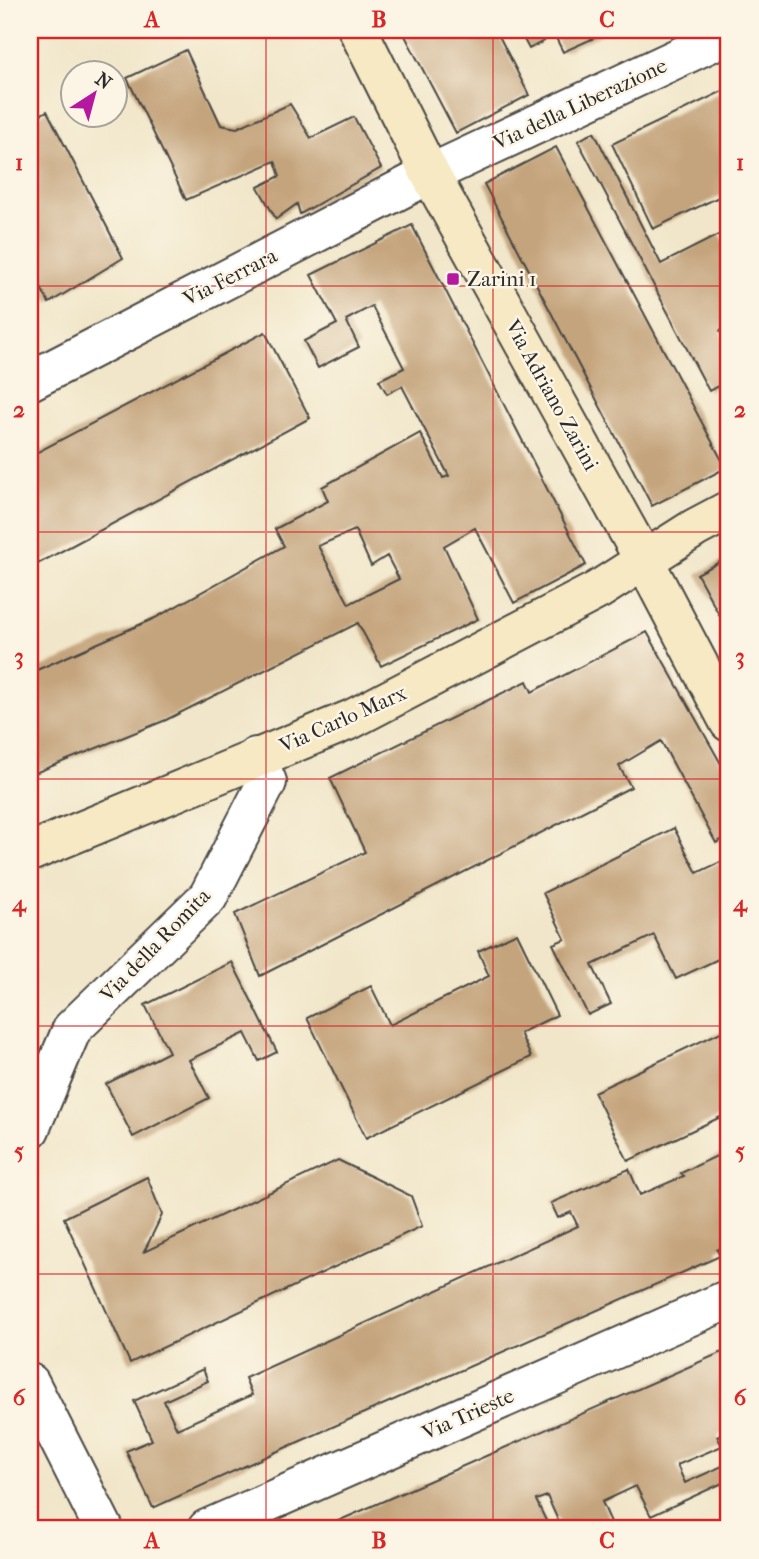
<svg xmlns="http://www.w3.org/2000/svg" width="759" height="1559" font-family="'IM FELL French Canon',serif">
	<rect width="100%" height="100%" fill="#fcf5e5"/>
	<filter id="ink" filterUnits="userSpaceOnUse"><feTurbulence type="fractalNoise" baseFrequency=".0143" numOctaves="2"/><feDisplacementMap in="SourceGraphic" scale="14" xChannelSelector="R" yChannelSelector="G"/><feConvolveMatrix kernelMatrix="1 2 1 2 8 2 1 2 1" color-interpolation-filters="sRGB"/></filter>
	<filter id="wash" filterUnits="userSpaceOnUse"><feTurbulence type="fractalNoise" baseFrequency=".00686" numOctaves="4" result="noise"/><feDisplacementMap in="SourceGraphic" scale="28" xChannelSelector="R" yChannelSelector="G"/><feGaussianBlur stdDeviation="1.57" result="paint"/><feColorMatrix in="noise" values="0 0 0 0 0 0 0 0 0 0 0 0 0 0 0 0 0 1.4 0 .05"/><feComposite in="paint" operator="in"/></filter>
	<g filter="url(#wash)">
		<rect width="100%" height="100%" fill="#f1e6c9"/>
		<g id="blocks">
			<!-- building -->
			<path fill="#c4a47d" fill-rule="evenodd" d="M402 30H496L529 95 456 133Z
				M519 30H538L544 41 529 49Z
				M552 30H612L563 52Z
				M186 50 221 125 237 128 290 104 311 138 354 117 381 168 300 214 297 204 276 219 258 187 280 176 275 161 186 200 127 78Z
				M729 88V192L653 229 612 144Z
				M47 111 123 258 49 303 30 267V120Z
				M594 132 661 264 720 234 725 244 729 242V326L720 331 729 350V390L726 382 709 391 578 141Z
				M556 147 726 468 652 506 484 184Z
				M412 225 586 565 514 603 475 528 444 546 478 619 381 666 358 623 166 720 30 775V673L155 618 284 546 275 529 328 501 322 487 420 433 443 478 449 476 402 386 387 394 379 380 404 368 372 306 346 320 359 347 318 368 304 341 337 324 311 275ZM355 530 371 566 387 556 399 579 349 604 318 546Z
				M265 332 310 418 30 568V456Z
				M729 557V633L697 574Z
				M647 632 729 778V836L716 843 661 741 619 766 631 787 260 976 235 914 365 852 330 778 527 681 532 692Z
				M674 828 697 873 729 858V954L676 979 654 935 592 965 611 1004 588 1015 553 944 565 939 543 893Z
				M517 933 557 1015 520 1033 531 1057 366 1138 307 1018 371 986 390 1025 489 976 478 951Z
				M232 962 277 1052 259 1061 245 1033 189 1060 209 1098 133 1137 106 1084 169 1052 145 1005Z
				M729 1028V1113L628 1161 594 1092Z
				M729 1150V1244L717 1250 720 1256 278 1451 153 1508 126 1451 152 1440 134 1401 203 1369 208 1381 164 1401 177 1429 252 1395 245 1378 578 1226 571 1212 558 1218 551 1203 629 1169 640 1195 684 1176 681 1173Z
				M338 1160 411 1196 422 1226 130 1363 64 1218 147 1177 162 1215 144 1252Z
				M729 1349V1430L717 1436 722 1446 677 1465 685 1483 727 1464 725 1460 729 1458V1480L651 1516 636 1486 602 1502 614 1529H562L547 1496 536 1500 550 1529H500L498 1524 486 1529H320Z"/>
		</g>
	</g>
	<g filter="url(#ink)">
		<use href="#blocks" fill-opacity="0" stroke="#494743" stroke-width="2"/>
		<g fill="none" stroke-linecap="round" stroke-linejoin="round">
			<defs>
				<path id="street" d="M30 381 430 174 729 34
					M30 1129 72 1029 208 897 267 782 256 757
					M30 1383 104 1529
					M207 1529 729 1299"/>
				<path id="secondary" d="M358 30 430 174 644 560 729 722
					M30 852 352 719 598 590 695 528 729 510"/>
			</defs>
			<!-- street casing -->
			<use href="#street" stroke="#494743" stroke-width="42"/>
			<!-- secondary casing -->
			<use href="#secondary" stroke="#494743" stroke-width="42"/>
			<!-- street -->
			<use href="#street" stroke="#fff" stroke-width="38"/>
			<!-- secondary -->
			<use href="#secondary" stroke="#f6e9c3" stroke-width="38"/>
		</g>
	</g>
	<!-- grid -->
	<path fill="none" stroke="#d62828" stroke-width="2" stroke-opacity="0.55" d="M266 30V1529M493 30V1529M30 286H729M30 532H729M30 779H729M30 1026H729M30 1274H729"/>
	<!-- markers -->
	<rect fill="#b5179e" stroke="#fcf5e5" stroke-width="2.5" x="446" y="272" width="14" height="14" rx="3.5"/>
	<g text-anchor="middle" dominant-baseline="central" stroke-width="5" stroke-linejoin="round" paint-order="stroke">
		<!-- street labels -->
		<g font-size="21" fill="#2b2b2b" stroke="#fcf5e5">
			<text transform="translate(580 104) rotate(-25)">Via della Liberazione</text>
			<text transform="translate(230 277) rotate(-27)">Via Ferrara</text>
			<text transform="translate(552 395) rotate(61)">Via Adriano Zarini</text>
			<text transform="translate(343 719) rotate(-24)">Via Carlo Marx</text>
			<text transform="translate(155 945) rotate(-46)">Via della Romita</text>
			<text transform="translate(468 1414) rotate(-24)">Via Trieste</text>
		</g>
		<!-- poi labels -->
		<g font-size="21" fill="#2b2b2b" stroke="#fcf5e5" text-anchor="start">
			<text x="467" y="279">Zarini 1</text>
		</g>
	</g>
	<!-- margin -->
	<rect width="759" height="1559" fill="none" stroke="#fcf5e5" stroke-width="77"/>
	<!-- north arrow -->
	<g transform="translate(94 94) rotate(36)"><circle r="33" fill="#fcf5e5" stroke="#a8a49b" stroke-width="2"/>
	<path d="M0-5L12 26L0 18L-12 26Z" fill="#b5179e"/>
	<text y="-10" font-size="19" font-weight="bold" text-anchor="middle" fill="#2b2b2b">N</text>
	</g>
	<rect x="38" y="38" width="682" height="1482" fill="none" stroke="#d62828" stroke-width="2.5"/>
	<g font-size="23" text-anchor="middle" font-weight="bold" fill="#d62828">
		<text x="152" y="27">A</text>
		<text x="379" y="27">B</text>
		<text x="607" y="27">C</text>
		<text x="19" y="170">1</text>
		<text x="740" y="170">1</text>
		<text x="19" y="417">2</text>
		<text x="740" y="417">2</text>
		<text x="19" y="664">3</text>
		<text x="740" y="664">3</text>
		<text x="19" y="911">4</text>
		<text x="740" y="911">4</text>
		<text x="19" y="1158">5</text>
		<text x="740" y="1158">5</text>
		<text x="19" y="1405">6</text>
		<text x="740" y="1405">6</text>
		<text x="152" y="1548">A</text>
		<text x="379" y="1548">B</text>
		<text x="607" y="1548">C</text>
	</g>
</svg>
